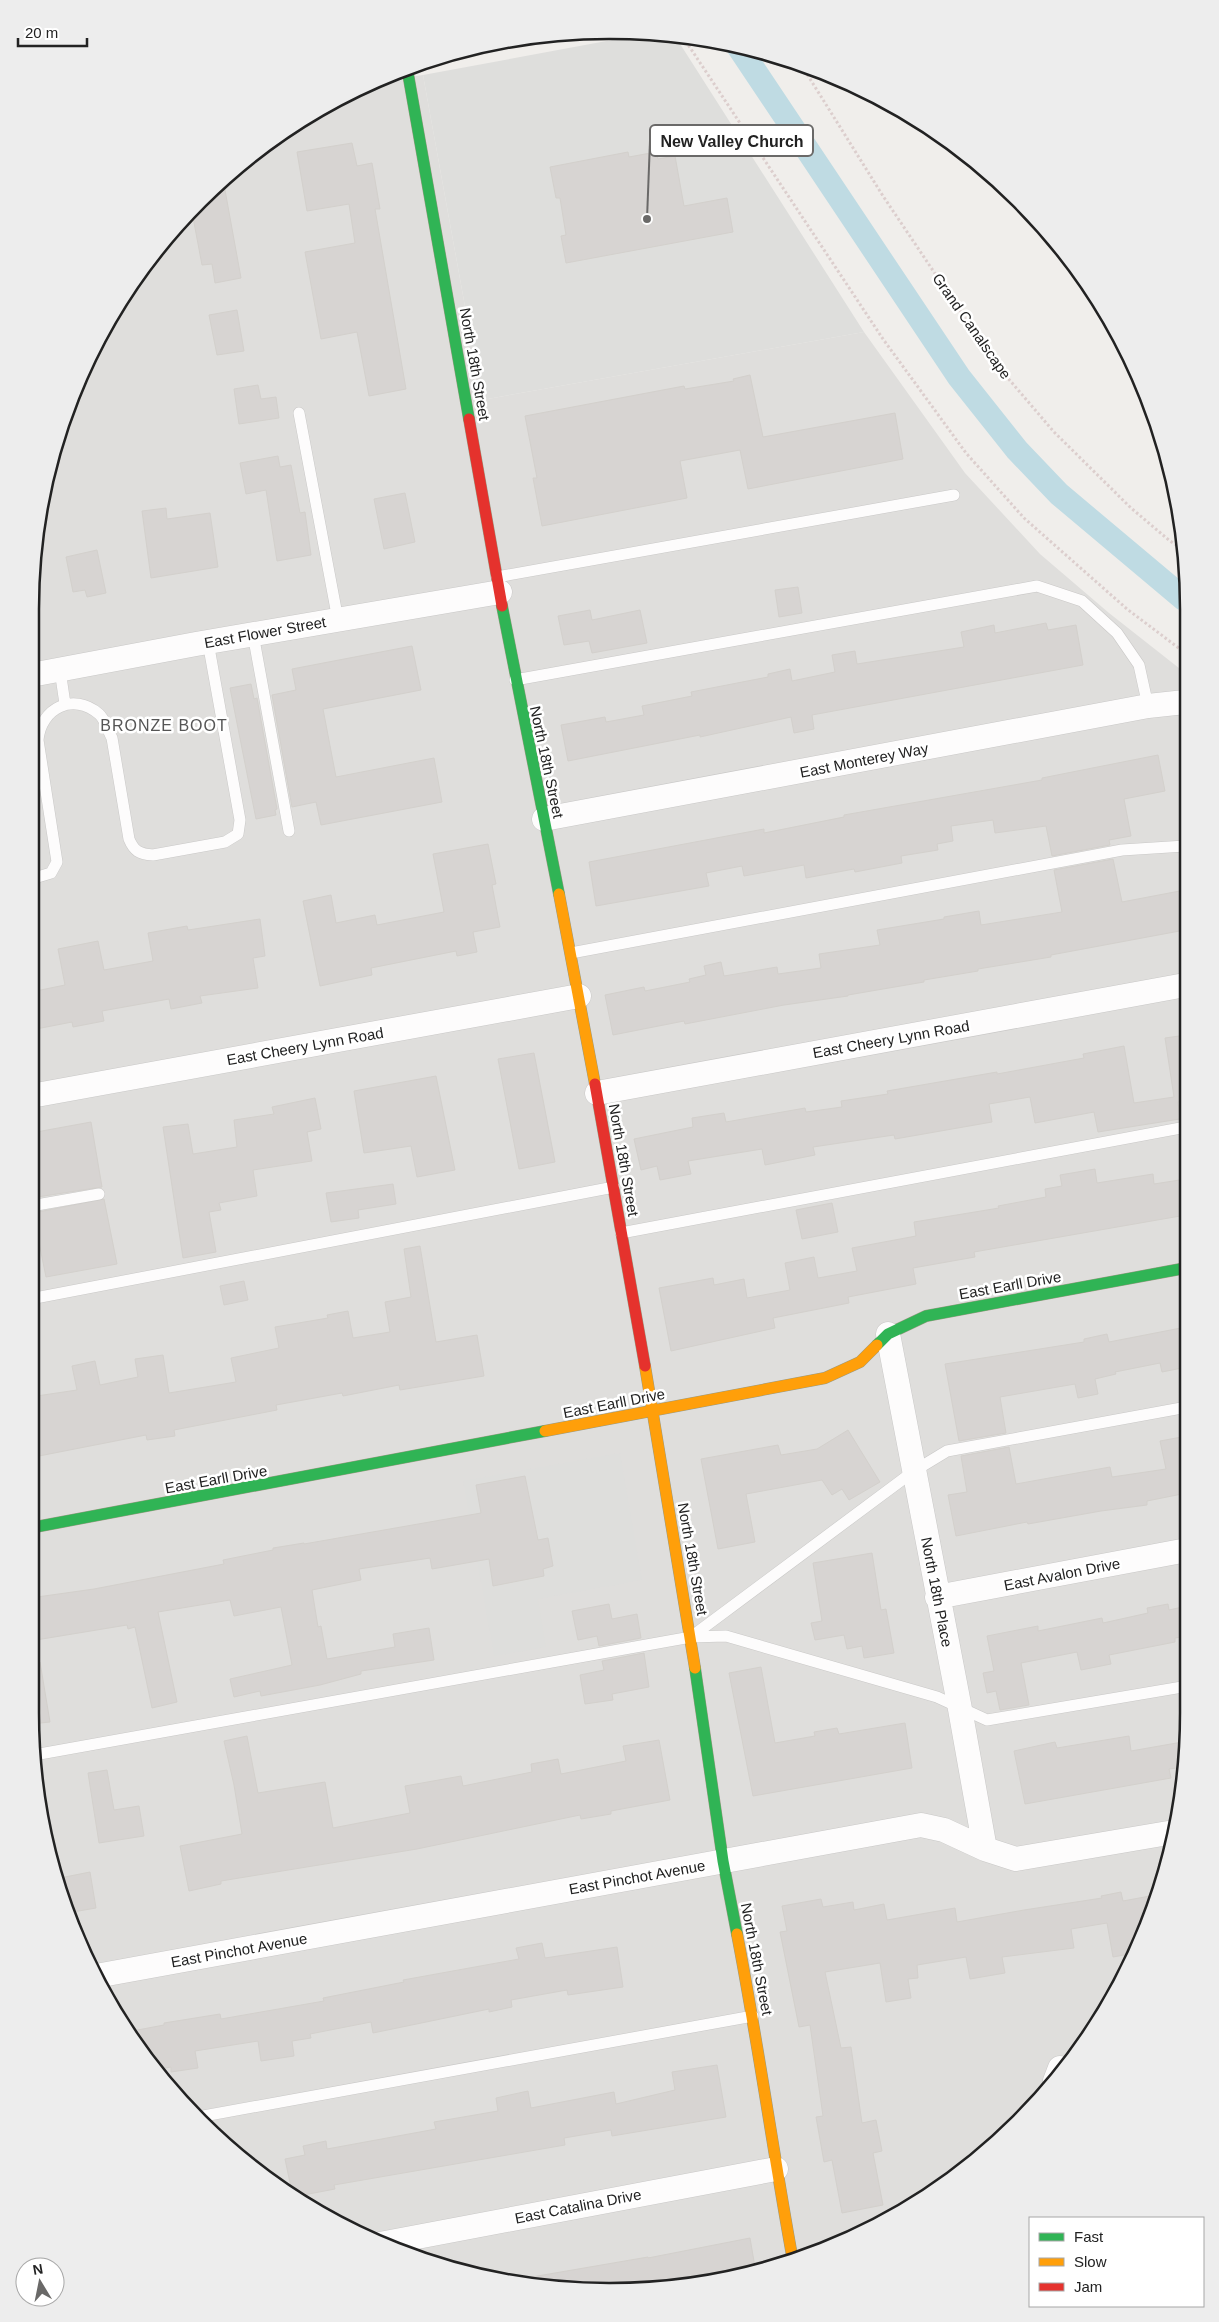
<svg xmlns="http://www.w3.org/2000/svg" width="1219" height="2322" font-family="Arial,sans-serif">
	<rect width="100%" height="100%" fill="#f0eeeb"/>
	<!-- residential -->
	<path fill="#dfdedc" d="M423 75 482 400 864 332 965 473 1040 554 1109 613 1184 672 1188 1750 1169 1862 1129 1969 1069 2066 992 2148 931 2194 832 2248 759 2272 648 2291H571L460 2272 387 2248 288 2194 227 2148 150 2066 107 2002 61 1899 41 1825 30 1712 31 572 50 459 90 353 150 256 228 174 320 107 376 82Z"/>
	<!-- religious -->
	<path fill="#dededc" d="M655 32 675 36 864 332 482 400 423 75Z
		M620 1453 642 1580 538 1599 546 1647 494 1656 463 1481Z"/>
	<g fill="none" stroke-linecap="round" stroke-linejoin="round">
		<!-- canal -->
		<path stroke="#bfdbe3" stroke-width="24" d="M738 46 959 377 1017 450 1059 494 1184 599"/>
	</g>
	<!-- building -->
	<path fill="#d7d4d2" stroke="#d3d0cc" d="M352 143 357 166 372 163 380 209H375L406 389 369 396 357 332 321 339 305 252 355 243 349 204 307 211 297 152Z
		M628 152 629 157 656 152 658 159 675 156 684 206 727 198 733 232 566 263 561 236 566 235 560 198H556L550 167Z
		M223 179 241 278 215 283 212 264 202 265 192 212Z
		M237 310 244 351 217 355 209 315Z
		M750 375 763 437 895 413 903 459 748 489 740 450 680 461 687 498 542 526 533 478H537L525 416 684 386 685 389 734 381 733 379Z
		M258 385 261 399 276 397 279 418 239 424 234 389Z
		M278 456 280 467 291 465 300 513 305 512 311 555 277 561 266 490 246 494 240 463Z
		M405 493 415 542 384 549 374 499Z
		M166 508 167 519 210 513 218 567 151 578 142 511Z
		M97 550 106 593 87 597 85 590 73 592 66 557Z
		M798 587 802 613 779 617 775 590Z
		M590 610 592 620 640 610 647 643 592 653 589 641 564 645 558 616Z
		M1046 623 1048 630 1076 625 1083 665 812 715 814 729 794 733 791 717 700 737V735L568 761 561 725 605 717 606 722 644 715 642 706 692 696 691 692 768 677V674L790 669 792 681 835 672 832 655 855 651 857 664 964 647 961 632 994 625 995 633Z
		M412 646 421 690 323 709 336 777 434 758 442 802 321 825 316 802 292 807 272 695 296 690 292 669Z
		M251 684 254 699 257 698 277 809 275 810 276 815 256 819 230 688Z
		M1158 755 1165 791 1124 799 1131 836 1109 840 1110 845 1052 856 1046 826 995 833 993 820 951 826 953 841 937 844 938 850 901 856 902 863 855 872 854 869 806 878 804 865 744 876 742 866 706 873 709 886 596 906 589 862 764 829V833L844 817V815L1042 780V778Z
		M488 844 496 884 492 885 500 927 473 932 477 952 457 956 456 951 371 968 372 975 320 986 303 901 331 895 336 923 375 915 377 925 444 912 433 854Z
		M1113 859 1122 902 1185 890V930L1051 955V957L978 969V971L924 980V982L848 995V996L784 1005 685 1024 684 1021 613 1035 605 995 644 987 645 991 690 982 689 979 706 975 704 966 721 962 724 976 777 967 778 974 821 968 819 954 880 945 877 930 944 919V917L979 911 981 925 1062 912 1054 870Z
		M260 919 265 956 253 958 258 988 200 996 202 1003 171 1009 169 999 102 1011 104 1021 73 1027 72 1022 31 1030V992L65 985 58 949 98 941 104 970 153 961 148 933 187 926 188 930Z
		M1186 1035V1101L1178 1102 1180 1119 1098 1132 1094 1112 1035 1123 1030 1097 989 1104 992 1122 895 1139 894 1135 813 1147 815 1155 765 1165 762 1149 688 1161 691 1174 660 1180 657 1166 641 1170 634 1139 693 1127 692 1118 724 1113 726 1122 805 1108 806 1112 842 1107 841 1101 888 1094 887 1091 997 1072V1074L1084 1058 1083 1054 1124 1046 1134 1103 1174 1097 1165 1038Z
		M534 1053 555 1162 519 1169 498 1059Z
		M436 1076 455 1170 417 1177 411 1146 364 1153 354 1091Z
		M315 1098 321 1129 307 1132 312 1161 253 1170 257 1196 219 1203 221 1210 209 1212 216 1252 183 1258 163 1127 188 1124 193 1154 237 1147 234 1120 274 1114 272 1107Z
		M91 1122 102 1187 31 1198V1133Z
		M1095 1169 1097 1183 1153 1174 1154 1184 1186 1179V1215L974 1252 975 1257 913 1268 916 1284 848 1297 849 1303 773 1318 775 1328 671 1351 659 1288 713 1278 714 1285 744 1279 747 1298 790 1290 785 1263 814 1257 818 1278 857 1271 852 1248 916 1236 914 1222 999 1208 998 1206 1046 1197 1045 1189 1062 1186 1060 1175Z
		M393 1184 396 1204 358 1210 359 1218 331 1222 326 1193Z
		M104 1199 117 1264 46 1277 33 1213Z
		M832 1203 838 1232 802 1239 796 1210Z
		M420 1246 436 1342 477 1335 484 1376 400 1390 399 1385 343 1396 342 1393 276 1405 277 1410 174 1430 175 1436 147 1440 146 1435 39 1456 30 1397 77 1390 72 1366 95 1361 100 1385 138 1377 135 1359 163 1355 169 1393 236 1382 231 1358 279 1348 275 1327 328 1318 327 1315 348 1311 353 1338 390 1332 385 1302 411 1297 404 1249Z
		M244 1281 248 1300 224 1305 220 1286Z
		M1186 1327 1187 1367 1162 1372 1160 1363 1115 1372 1116 1374 1095 1379 1098 1394 1078 1398 1075 1384 1000 1397 1006 1433 959 1441 945 1364 1084 1342V1339L1107 1334 1109 1342Z
		M848 1430 880 1482 849 1500 842 1489 832 1495 822 1480 746 1494 755 1542 718 1549 701 1459 778 1445 781 1455 817 1449Z
		M1187 1436V1493L1147 1501V1505L1101 1511 1028 1524 1027 1522 956 1536 948 1495 967 1492 961 1456 1009 1447 1016 1484 1110 1467 1112 1477 1166 1469 1160 1441Z
		M525 1476 538 1540 548 1538 553 1566 543 1569 544 1576 493 1586 489 1559 432 1569 430 1558 359 1569 361 1580 312 1590 318 1627 321 1626 327 1659 395 1647 393 1634 429 1628 434 1660 361 1671V1674L320 1685 261 1696 260 1691 234 1697 230 1679 292 1665 281 1607 234 1616 230 1600 158 1612 177 1702 152 1708 135 1627 128 1629 127 1625 30 1641V1598L94 1589 224 1564 223 1560 273 1550V1548L304 1543V1544L481 1513 476 1485Z
		M872 1553 881 1610 886 1609 894 1653 864 1658 862 1646 847 1649 844 1635 815 1640 811 1623 822 1621 813 1563Z
		M609 1604 612 1619 637 1614 641 1638 599 1646 597 1636 578 1640 572 1611Z
		M1168 1604 1169 1610 1187 1606V1636L1175 1638V1642L1109 1655 1111 1664 1081 1670 1077 1652 1021 1663 1029 1705 1000 1710 996 1691 987 1693 983 1673 994 1671 987 1636 1038 1626V1631L1102 1618 1103 1623 1148 1613 1147 1608Z
		M644 1653 649 1687 612 1694 613 1700 585 1704 580 1675 604 1670 602 1661Z
		M40 1662 50 1722 31 1724 30 1663Z
		M761 1667 775 1743 815 1736 814 1732 837 1728 839 1734 905 1723 912 1768 753 1796 729 1673Z
		M247 1736 258 1793 325 1782 333 1828 410 1813 405 1786 461 1776 463 1786 532 1772 531 1764 558 1759 561 1774 626 1761 623 1746 659 1740 670 1800 611 1811V1814L581 1819 580 1815 417 1849 221 1881V1884L189 1891 180 1846 242 1834 234 1785 224 1741Z
		M1129 1736 1131 1751 1188 1741 1185 1767 1169 1769 1171 1778 1025 1804 1014 1751 1055 1742 1057 1748Z
		M107 1770 114 1810 139 1806 144 1836 99 1843 88 1773Z
		M90 1872 96 1908 67 1913 55 1879Z
		M1121 1892 1123 1901 1150 1896 1152 1908 1135 1953 1113 1957 1107 1923 1071 1929 1074 1948 1002 1957 1005 1973 970 1979 966 1957 917 1965 918 1978 908 1979 911 1998 886 2002 880 1963 825 1972 841 2048 851 2047 862 2123 876 2120 882 2151 873 2153 883 2205 842 2213 832 2160 824 2162 816 2117 823 2116 810 2025 799 2027 780 1932 787 1931 782 1906 821 1899 823 1907 853 1902 854 1910 884 1904 887 1920 955 1908 957 1922 1024 1910 1102 1898 1101 1896Z
		M542 1943 545 1958 617 1947 623 1987 568 1995 567 1990 511 2000 512 2007 489 2012V2009L373 2033 371 2022 310 2034 311 2038 292 2041 294 2056 261 2061 258 2041 195 2051 198 2068 171 2072V2067L154 2070 127 2032 164 2025V2023L220 2014 221 2019 324 2001 323 1998 404 1982 403 1980 519 1959 516 1948Z
		M717 2065 726 2117 612 2136 611 2130 564 2138 565 2145 334 2185 335 2189 293 2197 285 2159 305 2155 303 2146 326 2141 327 2149 436 2129 434 2122 498 2111 496 2098 528 2091 531 2108 614 2092 616 2104 675 2090 672 2072Z
		M750 2238 756 2273 648 2291H571L520 2282V2279L648 2257V2258Z"/>
	<g fill="none" stroke-linecap="round" stroke-linejoin="round">
		<defs>
			<path id="lane" d="M299 413 338 620
				M497 577 954 495
				M253 634 289 831
				M60 670 65 704
				M515 680 1037 586 1082 601 1117 633 1139 665 1148 706
				M31 879 51 873 57 862 38 740C41 708 73 692 99 714 105 719 108 731 112 738L129 839C134 851 139 854 153 855L225 842 238 834 240 820 208 642
				M571 953 1122 850 1185 846
				M31 1206 99 1194
				M621 1233 1186 1127
				M30 1299 614 1187
				M1187 1407 947 1451 914 1471 691 1637 726 1636 937 1697 987 1720 1188 1686
				M34 1755 691 1637
				M198 2117 753 2016"/>
			<path id="street" d="M31 675 196 644 500 592
				M544 819 1148 706 1185 702
				M597 1093 1185 985
				M31 1096 579 996
				M888 1334 960 1709 985 1849
				M937 1597 1187 1550
				M96 1976 921 1825 944 1830 985 1849 1016 1859 1174 1832
				M1055 2081 1060 2068
				M380 2244 776 2169"/>
			<path id="fast" d="M407 68 469 419
				M502 606 559 894
				M877 1345 888 1334 926 1316 1186 1268
				M30 1528 545 1431
				M695 1668 723 1861 737 1934"/>
			<path id="slow" d="M559 894 595 1084
				M645 1366 695 1668
				M545 1431 825 1378 860 1362 877 1345
				M737 1934C758 2042 773 2152 793 2261"/>
			<path id="jam" d="M469 419 502 606
				M595 1084 645 1366"/>
		</defs>
		<!-- lane casing -->
		<use href="#lane" stroke="#c9c8c7" stroke-width="12"/>
		<!-- street casing -->
		<use href="#street" stroke="#c9c8c7" stroke-width="25"/>
		<!-- fast casing -->
		<use href="#fast" stroke="#999a82" stroke-width="12"/>
		<!-- slow casing -->
		<use href="#slow" stroke="#999a82" stroke-width="12"/>
		<!-- jam casing -->
		<use href="#jam" stroke="#999a82" stroke-width="12"/>
		<!-- path -->
		<path stroke="#dccecd" stroke-width="3" stroke-dasharray="2.5 2.5" stroke-linecap="butt" d="M683 37 883 339 966 453 1024 518 1127 609 1184 652
			M802 66 883 196 995 363 1054 432 1131 508 1170 541 1184 550"/>
		<!-- lane -->
		<use href="#lane" stroke="#fdfcfc" stroke-width="11"/>
		<!-- street -->
		<use href="#street" stroke="#fdfcfc" stroke-width="24"/>
		<!-- fast -->
		<use href="#fast" stroke="#30b455" stroke-width="11"/>
		<!-- slow -->
		<use href="#slow" stroke="#ff9f0a" stroke-width="11"/>
		<!-- jam -->
		<use href="#jam" stroke="#e5322d" stroke-width="11"/>
	</g>
	<g text-anchor="middle" dominant-baseline="central" stroke-width="5" stroke-linejoin="round" paint-order="stroke">
		<!-- street labels -->
		<g font-size="15" fill="#222" stroke="#fff">
			<text transform="translate(972 326) rotate(55)">Grand Canalscape</text>
			<text transform="translate(475 364) rotate(80)">North 18th Street</text>
			<text transform="translate(265 632) rotate(-10)">East Flower Street</text>
			<text transform="translate(864 760) rotate(-11)">East Monterey Way</text>
			<text transform="translate(547 762) rotate(78)">North 18th Street</text>
			<text transform="translate(891 1039) rotate(-10)">East Cheery Lynn Road</text>
			<text transform="translate(305 1046) rotate(-10)">East Cheery Lynn Road</text>
			<text transform="translate(624 1160) rotate(80)">North 18th Street</text>
			<text transform="translate(1010 1285) rotate(-10)">East Earll Drive</text>
			<text transform="translate(614 1403) rotate(-11)">East Earll Drive</text>
			<text transform="translate(216 1479) rotate(-10)">East Earll Drive</text>
			<text transform="translate(693 1559) rotate(80)">North 18th Street</text>
			<text transform="translate(1062 1574) rotate(-11)">East Avalon Drive</text>
			<text transform="translate(937 1592) rotate(79)">North 18th Place</text>
			<text transform="translate(637 1877) rotate(-10)">East Pinchot Avenue</text>
			<text transform="translate(239 1950) rotate(-10)">East Pinchot Avenue</text>
			<text transform="translate(757 1959) rotate(79)">North 18th Street</text>
			<text transform="translate(578 2206) rotate(-11)">East Catalina Drive</text>
		</g>
		<!-- neighbourhood labels -->
		<g font-size="16" letter-spacing="1" fill="#555" stroke="#fff">
			<text x="164" y="725">BRONZE BOOT</text>
		</g>
	</g>
	<!-- crop -->
	<path d="M0 0H1219V2322H0ZM609 39H610A570 570 0 0 1 1180 609V1713A570 570 0 0 1 610 2283H609A570 570 0 0 1 39 1713V609A570 570 0 0 1 609 39Z" fill="#ededed" fill-rule="evenodd"/>
	<path fill="none" stroke="#222" stroke-width="2.5" d="M609 39H610A570 570 0 0 1 1180 609V1713A570 570 0 0 1 610 2283H609A570 570 0 0 1 39 1713V609A570 570 0 0 1 609 39Z"/>
	<!-- callouts -->
	<path fill="none" stroke="#6a6968" stroke-width="2" d="M647 219L650 141"/>
	<circle fill="#6a6968" stroke="#fff" stroke-width="2" cx="647" cy="219" r="5"/>
	<rect fill="#fff" stroke="#6a6968" stroke-width="2" x="650" y="125" width="163" height="31" rx="5"/>
	<g font-size="16" text-anchor="middle" font-weight="bold" fill="#222">
		<text x="732" y="147">New Valley Church</text>
	</g>
	<!-- legend -->
	<rect x="1029" y="2217" width="175" height="90" fill="#ffffff" stroke="#a7a7a7"/>
	<rect x="1039" y="2233" width="25" height="8" fill="#30b455" stroke="#a7a7a7"/>
	<text x="1074" y="2242" font-size="15" fill="#222222">Fast</text>
	<rect x="1039" y="2258" width="25" height="8" fill="#ff9f0a" stroke="#a7a7a7"/>
	<text x="1074" y="2267" font-size="15" fill="#222222">Slow</text>
	<rect x="1039" y="2283" width="25" height="8" fill="#e5322d" stroke="#a7a7a7"/>
	<text x="1074" y="2292" font-size="15" fill="#222222">Jam</text>
	<!-- north arrow -->
	<g transform="translate(40 2282) rotate(350)"><circle r="24" fill="#ffffff" stroke="#a7a7a7"/>
	<path d="M0-4L9 19L0 12L-9 19Z" fill="#6a6968"/>
	<text y="-8" font-size="14" font-weight="bold" text-anchor="middle" fill="#222222">N</text>
	</g>
	<!-- scale -->
	<path d="M18 38v8h69v-8" fill="none" stroke="#222222" stroke-width="2.5"/>
	<text x="25" y="38" font-size="15" fill="#222222" stroke="#ffffff" stroke-width="4" paint-order="stroke">20 m</text>
</svg>
